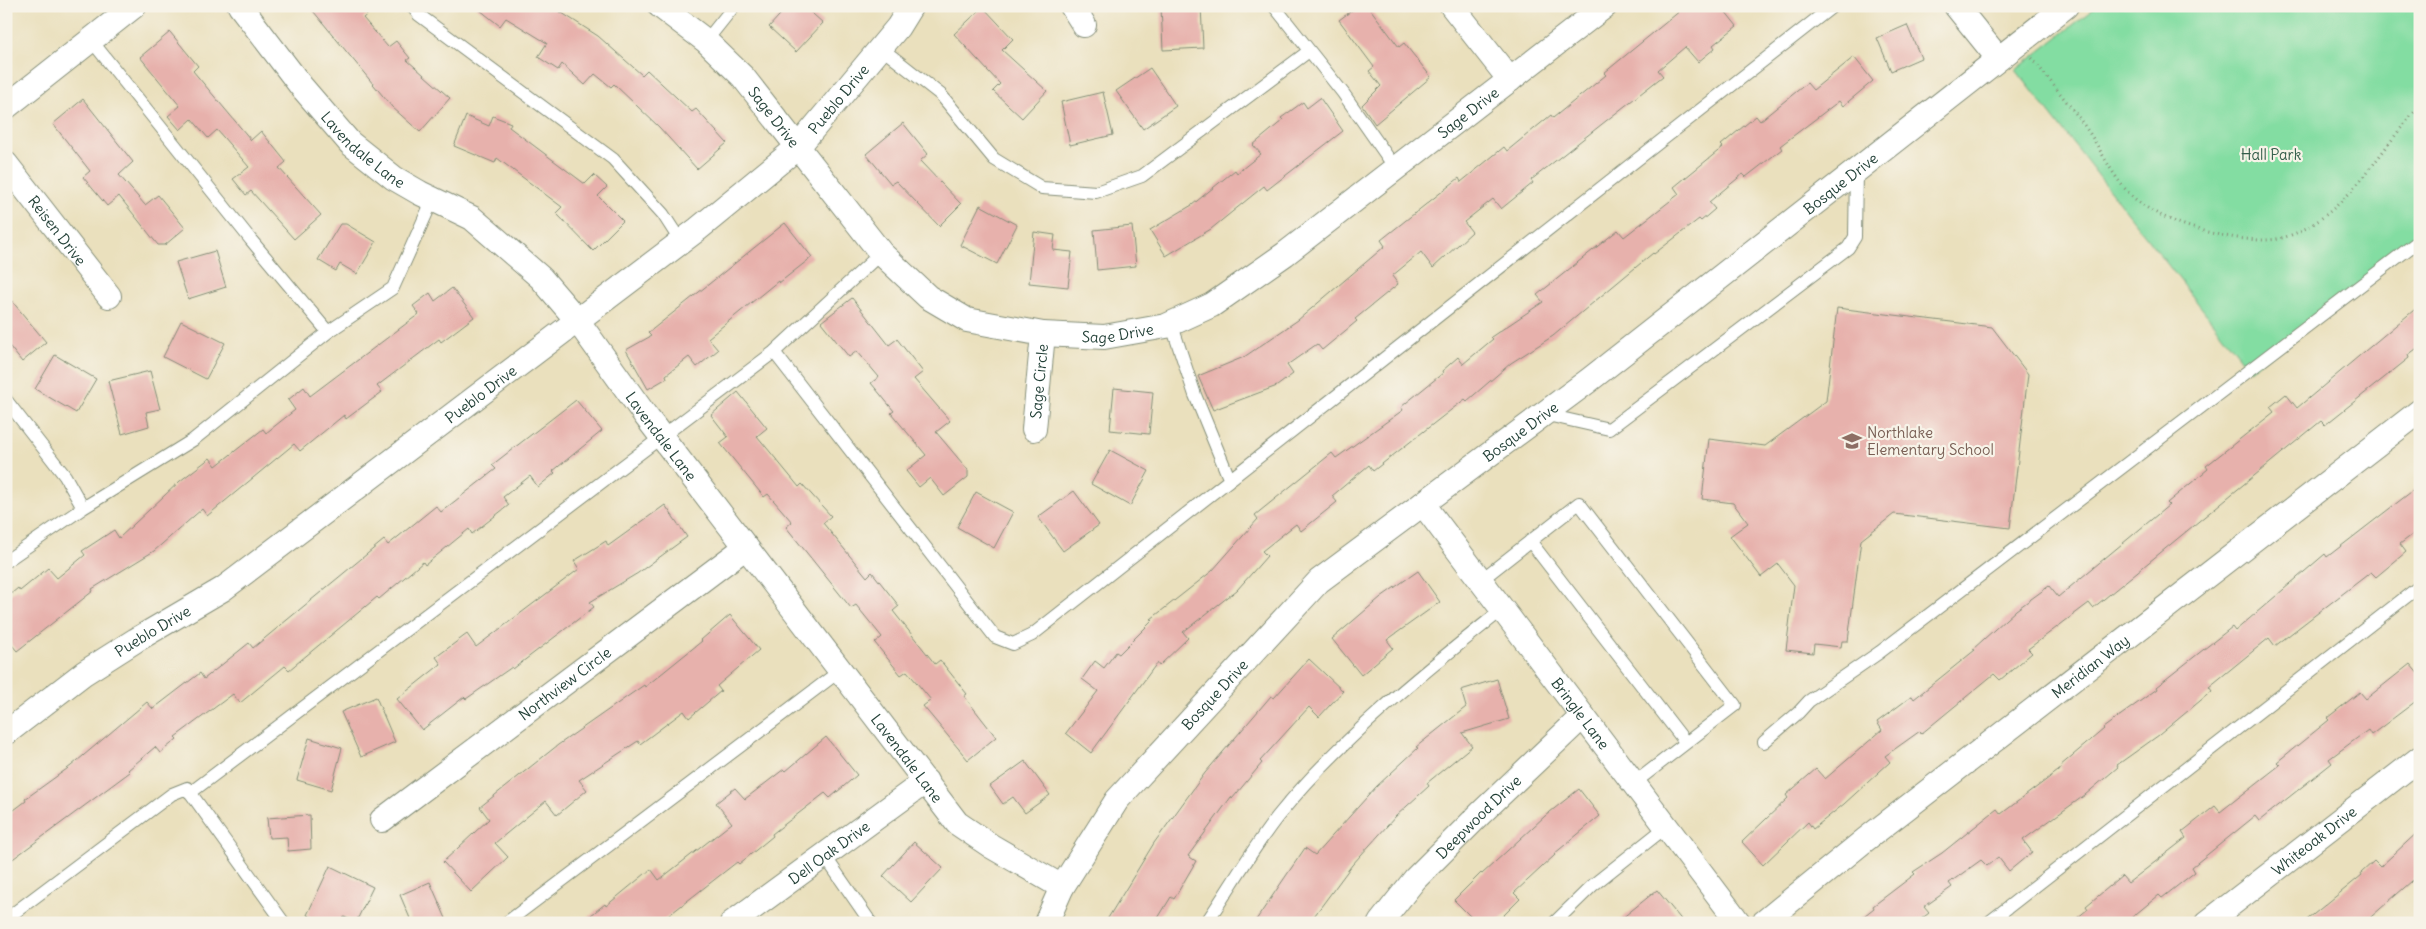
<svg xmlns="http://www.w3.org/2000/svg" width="2426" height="929" font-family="Delius,sans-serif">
	<rect width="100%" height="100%" fill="#f7f3e8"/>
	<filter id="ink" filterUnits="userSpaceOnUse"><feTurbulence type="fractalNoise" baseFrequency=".02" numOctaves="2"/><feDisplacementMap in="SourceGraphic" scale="10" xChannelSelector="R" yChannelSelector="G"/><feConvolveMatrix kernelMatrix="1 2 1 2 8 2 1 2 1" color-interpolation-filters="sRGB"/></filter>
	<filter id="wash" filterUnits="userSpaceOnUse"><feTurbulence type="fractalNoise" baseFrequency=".0096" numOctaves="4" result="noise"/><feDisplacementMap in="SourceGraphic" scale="20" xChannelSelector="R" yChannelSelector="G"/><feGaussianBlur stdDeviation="1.12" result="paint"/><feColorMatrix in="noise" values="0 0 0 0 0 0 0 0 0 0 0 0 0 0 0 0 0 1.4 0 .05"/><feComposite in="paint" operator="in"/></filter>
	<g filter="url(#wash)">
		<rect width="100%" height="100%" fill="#eae0bd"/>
		<!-- green -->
		<path fill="#83dda2" stroke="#518d6b" d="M2097 6H2420V237L2250 370 2016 70Z"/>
		<g id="blocks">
			<!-- building -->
			<path fill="#e7b1ac" d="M309 6H377L363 18 388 47 396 41 410 58 407 60 450 98 420 132 392 107Z
				M475 6H551L598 36 642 75 647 70 692 112 696 109 727 143 697 169 659 127 614 84 611 87 595 74 585 85 562 64 558 70 538 57 547 43 506 18 500 26Z
				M788 6H804L823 23 796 52 769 27Z
				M1161 6H1201L1203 48 1163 50Z
				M1358 6H1368L1399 47 1404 43 1431 77 1375 124 1362 105 1381 86 1369 71 1374 67 1339 20Z
				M1686 6H1721L1737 26 1713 45 1715 48 1698 62 1685 47 1658 70 1663 76 1531 180 1533 183 1501 209 1493 199 1464 222 1472 232 1433 268 1421 252 1392 276 1398 284 1355 319 1357 321 1322 350 1317 344 1287 365 1293 374 1277 386 1213 410 1198 376 1244 357 1298 320 1385 246 1381 240 1415 213 1459 178 1461 182 1504 147 1507 151 1551 115 1553 118 1606 75 1604 73Z
				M983 7 1013 39 1002 50 1047 91 1022 118 993 91 1000 84 954 34Z
				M1907 25 1921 58 1891 71 1877 38Z
				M170 32 198 66 193 71 251 140 261 131 286 162 279 168 321 215 294 239 251 191 246 195 233 179 249 167 217 130 208 138 192 119 180 130 168 116 180 106 140 57Z
				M1854 57 1873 81 1843 106 1839 101 1780 146 1782 149 1746 177 1743 174 1709 202 1715 209 1701 221 1699 219 1654 254 1653 253 1553 336 1511 363 1467 401 1465 399 1373 471 1369 465 1332 496 1337 502 1301 531 1296 524 1262 551 1267 556 1237 590 1183 632 1188 638 1159 666 1157 663 1091 753 1066 733 1098 691 1082 679 1095 661 1104 668 1116 652 1119 654 1153 620 1151 619 1212 571 1258 519 1255 515 1332 453 1336 458 1403 410 1401 407 1443 373 1442 371 1458 357 1463 364 1493 339 1491 337 1543 302 1537 295 1618 230 1624 237 1679 194 1674 187 1723 147 1721 145 1756 116 1760 121 1807 83 1813 90Z
				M1150 68 1176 106 1143 129 1116 91Z
				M1103 92 1113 135 1070 145 1061 102Z
				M1320 98 1343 131 1267 190 1264 186 1211 229 1166 256 1150 230 1192 205 1235 170 1237 173 1261 154 1253 145 1283 120 1281 118 1303 102 1307 108Z
				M83 99 133 162 119 175 145 205 158 195 185 228 165 245H158L119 196 107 206 83 177 90 171 53 124Z
				M466 116 489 126 493 116 511 123 509 127 585 184 594 175 607 187 598 196 623 221 593 251 556 213 562 207 497 158 495 163 454 146Z
				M903 123 928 154 920 161 961 204 939 226 896 181 891 184 866 154Z
				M980 205 1017 225 997 264 960 245Z
				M785 223 812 257 779 283 778 281 708 338 718 350 697 367 689 357 666 375 667 378 648 389 626 350 651 336 648 333Z
				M340 224H346L376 242 357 274 340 264 336 271 318 260Z
				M1132 226 1136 266 1097 270 1094 230Z
				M1034 232 1055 235 1053 250 1072 252 1068 287 1029 283Z
				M215 251 226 287 188 299 176 262Z
				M452 288 474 317 441 342 439 339 377 386 382 392 346 419 344 415 300 451 294 444 207 516 202 509 154 551 92 589 93 591 17 651 6 638V598L18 588 20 591 48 568 57 578 85 555 82 551 114 530 119 538 180 481 210 458 216 466 263 429 266 433 295 410 288 400 304 387 310 396 419 314 413 306 430 293 435 301Z
				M6 294 46 342 22 362 6 342Z
				M852 298 889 345 897 339 923 372 914 379 950 421 936 432 968 470V477L944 496 930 478 919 487 906 471 926 455 891 413 894 411 871 383 879 377 857 351 849 357 821 322Z
				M2420 305V346L2408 355 2409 358 2325 425 2321 421 2093 608 2089 603 2028 649 2032 653 2000 680 1994 674 1921 734 1920 731 1885 756 1890 762 1844 804 1813 829 1808 822 1763 865 1742 842 1788 798 1786 795 1816 769 1825 779 1882 730 1877 722 1912 696 1914 699 1975 650 1973 649 2016 610 2049 586 2058 597 2169 505 2167 503 2208 469 2206 466 2274 412 2270 407 2286 394 2297 408Z
				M1837 308 1992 327 2028 374 2010 528 1894 514 1861 540 1848 641H1842L1841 647 1814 644 1813 653 1786 650 1794 585 1778 564 1761 577 1730 536 1748 523 1733 503 1702 499 1709 439 1765 446 1826 401Z
				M181 321 225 343 206 379 163 357Z
				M55 355 96 379 76 413 35 389Z
				M150 371 160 409 146 412 149 426 122 434 108 381Z
				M1114 388 1153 392 1149 434 1110 430Z
				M738 392 767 428 757 436 799 487 802 484 831 516 823 523 867 577 872 572 899 606 893 611 935 664 940 660 967 694 964 696 996 737 968 760 923 706 931 700 907 671 901 675 875 643 882 637 856 605 851 608 786 527 792 522 768 494 764 497 720 443 728 437 711 415Z
				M576 400 602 431 553 471 555 473 538 487 530 476 503 497 509 505 472 534 469 529 425 565 423 562 379 599 377 597 289 670 285 666 240 703 233 694 175 737 177 739 160 753 155 747 128 770 130 772 6 864V816L26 801 25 799 71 766 147 702 153 709 200 673 204 679 249 643 253 648 384 540 388 545 436 506 441 512 496 469 492 465Z
				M1110 450 1149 471 1130 506 1091 484Z
				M2420 485V529L2400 544 2406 552 2376 577 2371 572 2275 646 2269 638 2209 687 2212 691 2159 735 2117 765 2118 767 2085 795 2023 840 2032 852 2009 871 1998 857 1987 866 1981 860 1949 883 1952 887 1924 907 1929 913 1916 923H1855L1874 908 1873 906 1915 874 1913 872 1942 853 1997 809 2001 814 2062 768 2060 766 2104 729 2103 728 2157 689 2156 687 2232 627 2235 631 2325 554 2327 557Z
				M1074 491 1099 525 1063 551 1038 517Z
				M976 492 1013 512 994 548 957 527Z
				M665 505 687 537 638 573 590 602 594 607 513 669 512 667 466 699 464 697 422 730 397 699 441 664 436 657 467 634 476 647 579 569 574 561 606 541 608 546Z
				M1418 571 1440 602 1387 640 1393 648 1361 675 1332 639 1381 597Z
				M730 615 759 650 717 686 721 691 689 718 684 711 640 744 638 741 579 780 587 790 557 815 546 801 495 843 508 857 471 892 443 862 489 819 480 807 558 745 644 685 645 687 702 641 701 640Z
				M1309 659 1343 691 1319 717 1309 707 1260 761 1262 763 1232 799 1231 797 1188 856 1196 861 1174 899 1171 897 1155 923H1105L1154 843 1205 773 1271 696 1274 698Z
				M2410 664 2420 676V698L2371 735 2368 730 2329 759 2332 763 2259 821 2255 816 2192 867 2195 872 2162 898 2159 895 2125 923H2071L2088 909 2086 906 2122 876 2128 883 2186 838 2182 832 2215 806 2220 812 2280 765 2277 762 2329 720 2327 718 2360 692 2366 699Z
				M1497 679 1509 719 1462 733 1472 746 1427 783 1429 786 1396 816 1352 865 1309 923H1254L1305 848 1315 855 1376 787 1418 748 1416 747 1466 707 1461 690Z
				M376 697 395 742 361 757 341 712Z
				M826 737 857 775 830 798 825 793 772 834 773 836 739 864 737 862 659 923H581L605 904 606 906 651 869 659 880 732 823 716 803 735 788 745 799 784 769 786 771Z
				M309 738 342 748 331 790 297 780Z
				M1025 761 1050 795 1025 813 1013 797 1003 804 990 786Z
				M1579 789 1600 816 1554 854 1555 855 1514 893 1520 899 1496 923H1477L1454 900 1481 873 1482 874 1545 816Z
				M310 815 311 849 288 851 287 837 269 838 267 818Z
				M2420 830V874L2364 923H2303L2362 875 2361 873 2374 861 2380 867Z
				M914 842 943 868 911 902 883 876Z
				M330 866 373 887 356 922 344 917 341 923H322L307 915Z
				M430 882 448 923H412L400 895Z
				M1657 890 1684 923H1616Z"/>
		</g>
	</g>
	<g filter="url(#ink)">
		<use href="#blocks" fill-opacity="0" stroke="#848e78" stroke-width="1"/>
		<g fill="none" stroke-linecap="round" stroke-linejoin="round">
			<defs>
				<path id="service" d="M412 6 419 15 613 159 663 214 681 242
					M1274 6 1343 93 1396 169
					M91 40 251 240 328 332
					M706 41 734 6
					M881 48 941 95 994 159 1042 188 1096 192 1142 176 1309 51
					M1171 323 1195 395 1229 478
					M774 352 995 637 1013 644 1032 635C1297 424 1566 216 1833 6
					M6 400 65 476 83 508 6 561
					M1543 414 1609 429 1848 248 1855 237 1856 170
					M83 508 193 440 328 332 393 288 433 199
					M1530 541 1686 743
					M1481 580 1579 503 1735 705 1633 784
					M1764 742 1798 713 1809 701 1880 652 2420 240
					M190 793 774 352 881 253
					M824 855 871 923
					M6 919 172 794 187 788 284 923
					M506 923 841 670
					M1206 923C1230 888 1252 849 1278 816 1342 737 1424 672 1503 609
					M1554 923 1593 885 1666 827
					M1988 923 2420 586"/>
				<g id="minor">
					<path id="s1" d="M240 6 301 86 350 143 394 178 420 193 472 218 541 278 577 320 645 415 957 823 991 846 1062 887"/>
					<path id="s2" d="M660 6 706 41 743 77 881 253 928 297 967 320 1043 334 1104 337 1166 326 1212 305 1285 254 1605 6"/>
					<path d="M1072 6 1084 25"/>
					<path d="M1452 6 1510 80"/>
					<path d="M1956 6 1998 58"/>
					<path d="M6 107 134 6"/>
					<path id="s3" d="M6 164 109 296"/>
					<path id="s4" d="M1034 429 1043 334"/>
					<path id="s5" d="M1423 504 1739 923"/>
					<path id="s6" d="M6 733 84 673 136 640 223 589 698 229 798 147 898 27 911 6"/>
					<path id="s7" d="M382 820 746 547"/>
					<path id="s8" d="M732 923 926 781"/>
					<path id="s9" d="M1046 923 1062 887 1117 800 1319 581 1588 381 2066 6"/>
					<path id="s10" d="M1380 923 1415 879 1481 813 1583 716"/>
					<path id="s11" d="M1763 923 1865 840 2420 411"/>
					<path id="s12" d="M2207 923 2420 758"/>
				</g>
			</defs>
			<!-- service casing -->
			<use href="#service" stroke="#848e78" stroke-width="14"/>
			<!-- minor casing -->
			<use href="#minor" stroke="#848e78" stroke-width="26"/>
			<!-- path -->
			<path stroke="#848e78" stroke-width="3" stroke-dasharray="1 4" stroke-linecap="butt" d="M2032 58C2052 84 2074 109 2092 137 2104 156 2115 180 2132 196 2161 224 2228 241 2268 240 2287 239 2308 229 2323 217 2363 187 2386 142 2420 106"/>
			<!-- service -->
			<use href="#service" stroke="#fff" stroke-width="12"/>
			<!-- minor -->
			<use href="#minor" stroke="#fff" stroke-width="24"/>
		</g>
	</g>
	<!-- icons -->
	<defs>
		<symbol id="school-bare" viewBox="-9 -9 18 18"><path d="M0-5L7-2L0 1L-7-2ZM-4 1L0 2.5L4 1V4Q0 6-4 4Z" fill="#8d6e63" stroke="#f7f3e8" stroke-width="2.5" paint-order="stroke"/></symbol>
	</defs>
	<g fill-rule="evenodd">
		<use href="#school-bare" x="1838" y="427" width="28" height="28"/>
	</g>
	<g text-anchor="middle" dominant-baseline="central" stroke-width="4.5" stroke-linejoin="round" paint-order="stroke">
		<!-- street labels -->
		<g font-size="15" fill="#1f3d34" stroke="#f7f3e8">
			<text stroke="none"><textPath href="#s6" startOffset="1049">Pueblo Drive</textPath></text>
			<text stroke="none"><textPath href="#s2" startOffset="1015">Sage Drive</textPath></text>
			<text stroke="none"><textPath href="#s2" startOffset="160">Sage Drive</textPath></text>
			<text stroke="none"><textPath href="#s1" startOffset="190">Lavendale Lane</textPath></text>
			<text stroke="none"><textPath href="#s9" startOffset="1096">Bosque Drive</textPath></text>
			<text stroke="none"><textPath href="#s3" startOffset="84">Reisen Drive</textPath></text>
			<text stroke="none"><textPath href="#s2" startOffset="595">Sage Drive</textPath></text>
			<text stroke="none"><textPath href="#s4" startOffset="48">Sage Circle</textPath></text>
			<text stroke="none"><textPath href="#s6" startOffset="584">Pueblo Drive</textPath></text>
			<text stroke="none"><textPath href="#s9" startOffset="691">Bosque Drive</textPath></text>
			<text stroke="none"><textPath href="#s1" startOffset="610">Lavendale Lane</textPath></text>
			<text stroke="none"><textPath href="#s6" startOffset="179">Pueblo Drive</textPath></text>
			<text stroke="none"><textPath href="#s11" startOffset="416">Meridian Way</textPath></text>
			<text stroke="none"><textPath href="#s7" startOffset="228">Northview Circle</textPath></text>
			<text stroke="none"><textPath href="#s9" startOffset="286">Bosque Drive</textPath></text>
			<text stroke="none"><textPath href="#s5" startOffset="262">Bringle Lane</textPath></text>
			<text stroke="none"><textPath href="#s1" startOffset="1015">Lavendale Lane</textPath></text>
			<text stroke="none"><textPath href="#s10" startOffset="145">Deepwood Drive</textPath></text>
			<text stroke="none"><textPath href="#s12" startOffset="135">Whiteoak Drive</textPath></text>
			<text stroke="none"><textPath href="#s8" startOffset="120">Dell Oak Drive</textPath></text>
		</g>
		<!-- park labels -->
		<g font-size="15" fill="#335d4a" stroke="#f7f3e8">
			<text x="2271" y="154">Hall Park</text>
		</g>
		<!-- education labels -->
		<g font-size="15" fill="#785e54" stroke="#f7f3e8" text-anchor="start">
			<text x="1867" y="432">Northlake<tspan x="1867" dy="17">Elementary School</tspan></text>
		</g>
	</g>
	<!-- margin -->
	<rect width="2426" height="929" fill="none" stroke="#f7f3e8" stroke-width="25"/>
</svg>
